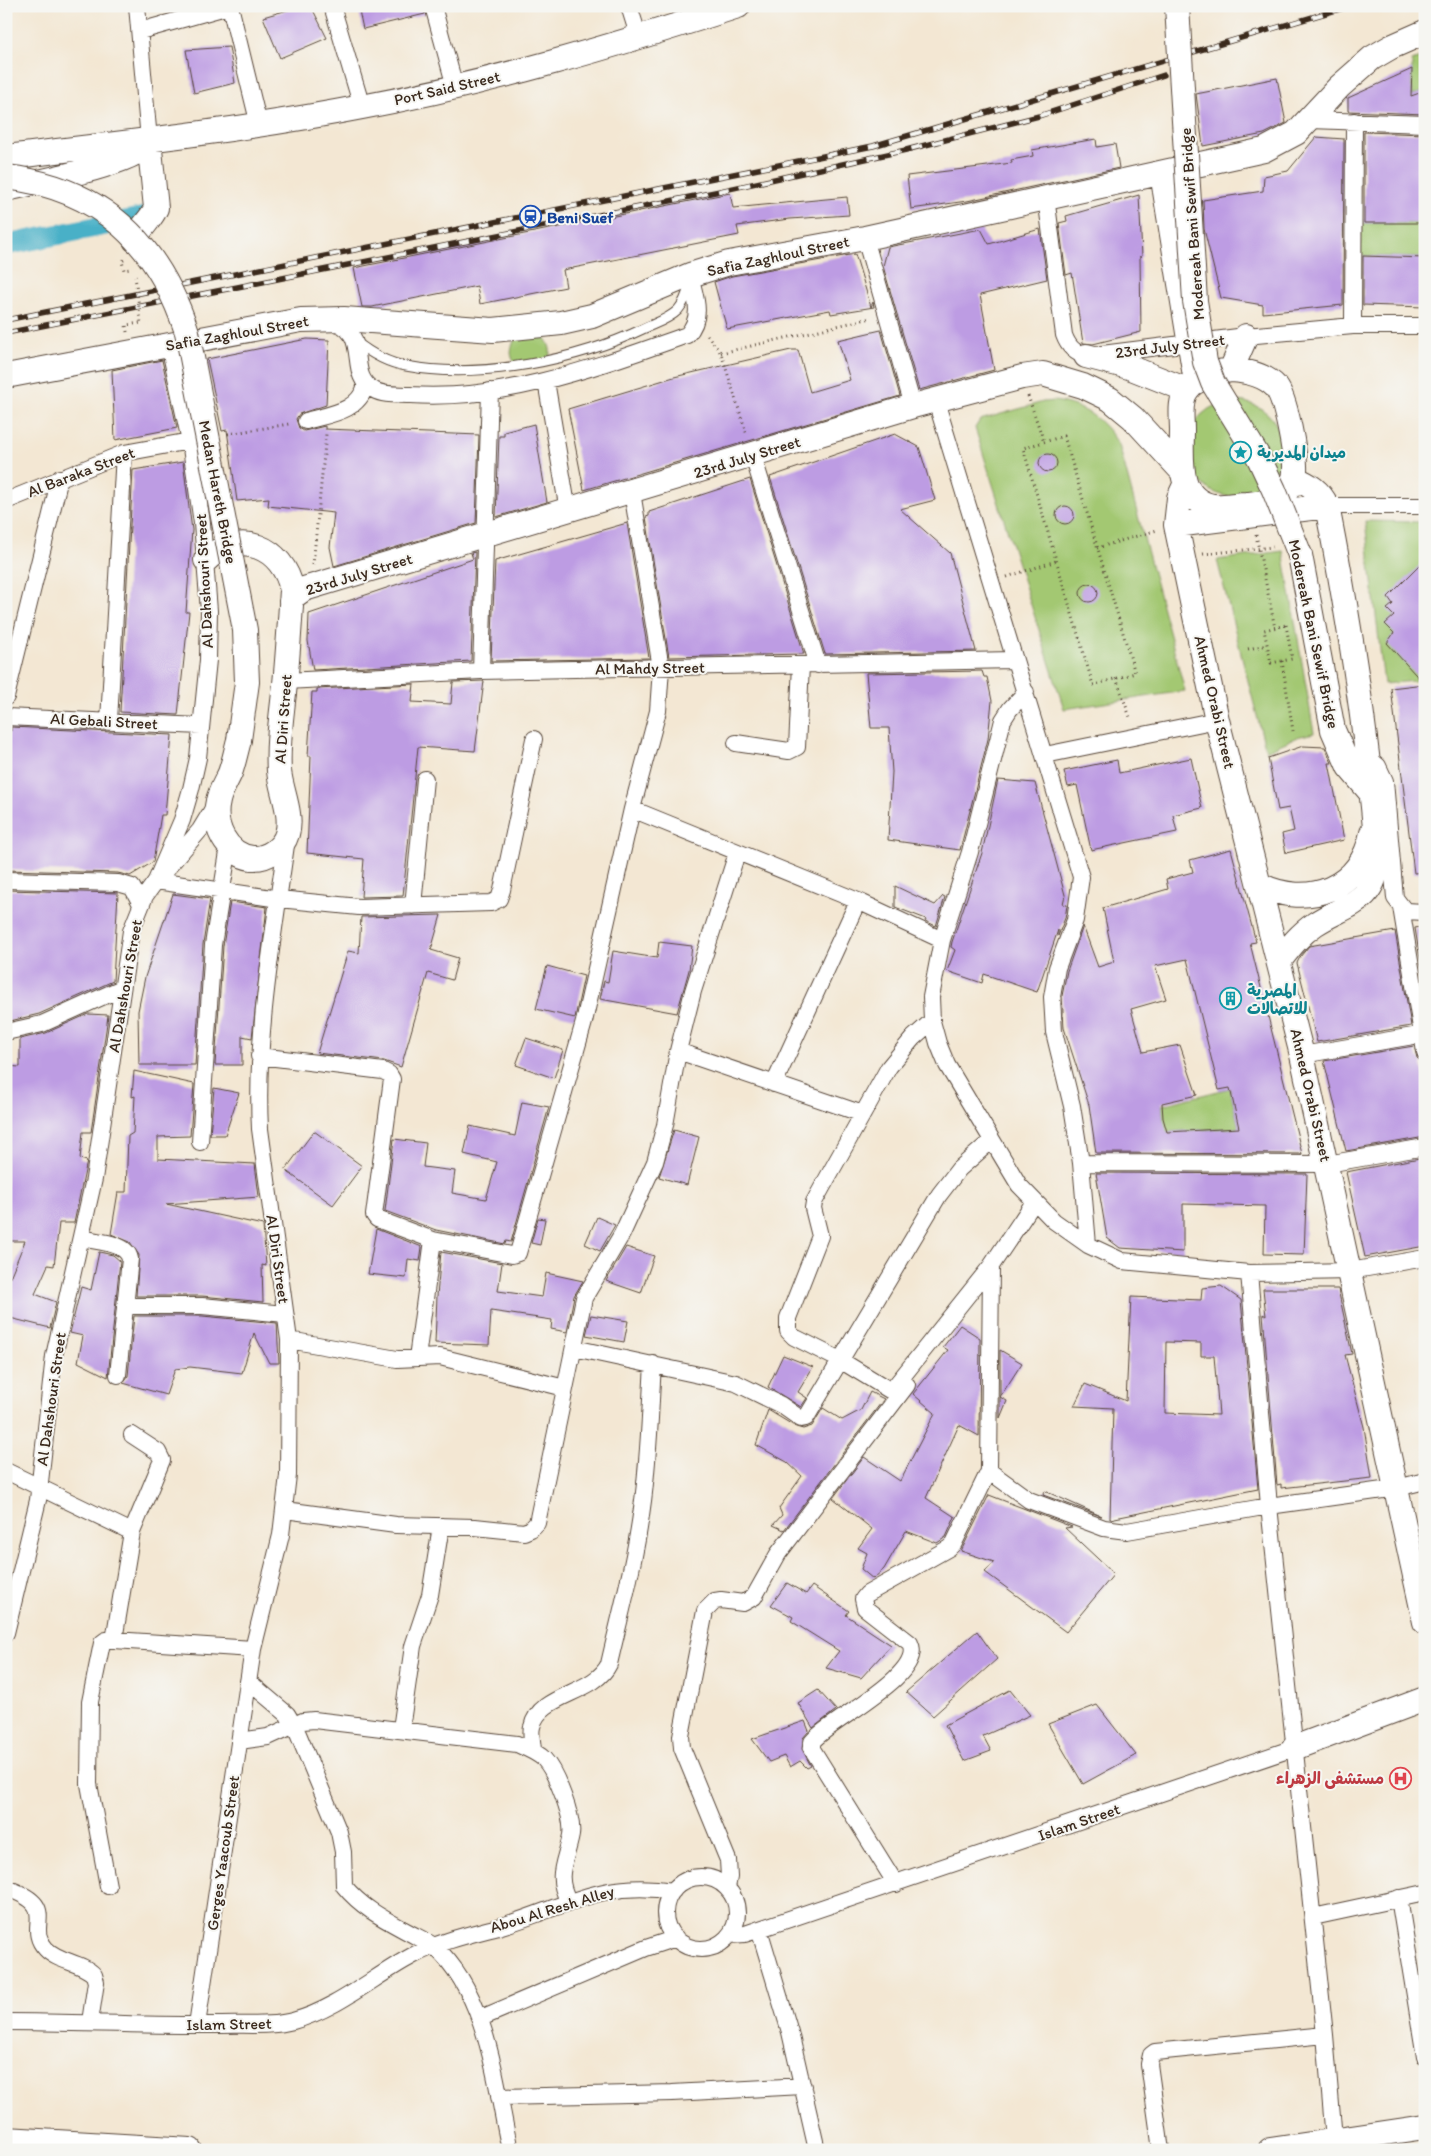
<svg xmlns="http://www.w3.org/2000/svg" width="1431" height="2156" font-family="Itim,'Playpen Sans Arabic',sans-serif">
	<rect width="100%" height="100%" fill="#f6f6f2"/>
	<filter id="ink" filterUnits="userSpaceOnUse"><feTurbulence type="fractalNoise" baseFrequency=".02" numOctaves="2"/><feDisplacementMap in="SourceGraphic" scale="10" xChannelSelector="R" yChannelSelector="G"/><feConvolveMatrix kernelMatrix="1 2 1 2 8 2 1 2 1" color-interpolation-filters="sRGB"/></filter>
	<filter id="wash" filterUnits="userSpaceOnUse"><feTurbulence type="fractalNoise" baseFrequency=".0096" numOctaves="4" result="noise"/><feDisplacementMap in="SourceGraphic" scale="20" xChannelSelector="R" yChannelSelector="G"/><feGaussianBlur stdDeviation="1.12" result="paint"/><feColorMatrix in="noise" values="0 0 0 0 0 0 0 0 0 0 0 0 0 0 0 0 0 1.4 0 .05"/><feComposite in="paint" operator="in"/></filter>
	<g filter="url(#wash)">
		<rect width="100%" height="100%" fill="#f3e7d3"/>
		<!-- green -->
		<path fill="#a3c872" stroke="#6f7948" d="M1425 56V91L1411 96 1412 61Z
			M1361 223H1425V258L1360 256Z
			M543 336C574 371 493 382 515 339Z
			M1187 449a48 48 0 1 1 96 0a48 48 0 1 1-96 0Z
			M1055 401C1085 406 1103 419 1119 445L1185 691 1064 709 975 428 980 420 1043 402Z
			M1365 521 1425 522V680L1384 684Z
			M1283 551 1314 733 1297 737 1266 751 1217 560Z
			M1230 1088 1239 1128 1164 1132 1162 1105Z"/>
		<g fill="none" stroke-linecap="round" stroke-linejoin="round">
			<!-- canal -->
			<path stroke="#48b0c7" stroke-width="21" d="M6 245 150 216"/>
		</g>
		<g id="blocks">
			<!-- building -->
			<path fill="#bd9ce3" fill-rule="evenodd" d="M302 6H311L327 38 280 58 263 17Z
				M358 6H423L425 14 363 29Z
				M229 47 235 83 194 93 186 50Z
				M1412 69 1411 96 1425 91V114L1348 111V98Z
				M1277 78 1286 123 1264 134 1203 146 1196 94Z
				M1364 132 1425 134V223H1364Z
				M1316 137 1344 139 1343 305 1263 313V305L1221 298 1204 229 1203 200 1263 191 1264 176 1288 171Z
				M1096 139 1097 147 1115 144 1119 168 967 201 911 209 907 176 1012 163 1011 160 1033 156 1032 150Z
				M730 193 733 208 847 197 849 215 790 219 737 226 739 235 563 270 566 287 480 304 477 286 372 307H362L354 268Z
				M1139 195 1142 256 1140 257 1141 332 1093 344 1083 343 1072 273 1066 275 1059 223 1067 221 1066 216Z
				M981 229 989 244 1040 229 1047 279 980 295 994 370 919 390 883 266 888 247Z
				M855 254 871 307 873 302 874 307 831 314 830 310 727 329 714 282 732 276Z
				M1363 256 1425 258V307L1363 305Z
				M881 330 900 396 584 490 568 409 674 377 791 350H798L810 392 850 380 838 340Z
				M307 339 329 340 326 405 299 414 296 419 299 428 304 431 325 426V429L479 435 476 523 334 566 330 547 334 513 268 506 269 498 237 501 227 430 222 431 207 359Z
				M162 360 177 428 115 440 112 370Z
				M534 424 547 502 496 517 499 436H504V432Z
				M895 434 919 447 935 500 900 509 950 553 976 651 825 654 770 477Z
				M1039 463a9 9 0 1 1 18 0a9 9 0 1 1-18 0Z
				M183 462 192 530 186 612H189L178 715 120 712 133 470Z
				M750 479 804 654 669 657 646 517 649 516V512Z
				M1056 515a9 9 0 1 1 18 0a9 9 0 1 1-18 0Z
				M627 523 649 658 491 661 495 561Z
				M475 552 471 661 313 670 308 641 309 614 473 559 471 553Z
				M1425 560V872L1414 873 1391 688 1424 684 1387 643 1394 633 1385 624 1394 616 1387 609 1393 604 1388 597Z
				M1080 593a9 9 0 1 1 18 0a9 9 0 1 1-18 0Z
				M982 671 984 677H987L992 701 988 739 960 850 888 840 892 772 889 728H871L866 673Z
				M484 681 475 751 418 747 403 896 361 897 364 859 307 853 311 756H308L312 692H317V689L414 684 412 702 451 704 453 682Z
				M11 727 172 735 165 815H161L153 862 130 876 118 873 6 870V730L11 731Z
				M1303 746 1325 747 1332 763H1329L1344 840 1286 853 1282 834 1294 831 1289 808 1278 810 1268 758Z
				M1191 758 1202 808 1173 815 1177 832 1091 850 1077 785 1068 787 1064 771 1117 760 1119 773Z
				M998 780 1035 783 1065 895 1063 904 1067 905 1065 918 1058 936V930L1037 992 984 974 982 983 947 971 955 950 951 947 952 942 982 853Z
				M1231 849 1256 942 1250 943 1302 1154 1096 1153 1089 1105 1064 1028 1062 996 1067 971 1083 926 1098 967 1114 962 1103 908 1168 889 1166 879 1193 872 1190 860ZM1187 959 1219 1090 1230 1088 1239 1128 1167 1132 1163 1118 1162 1103 1197 1095 1180 1045 1143 1052 1131 1009 1166 999 1155 966Z
				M895 886 935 905 943 896 945 897 936 926 925 921 926 919 895 907Z
				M6 890 118 893 113 981 39 1014 6 1022Z
				M173 894 210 899 203 944 195 1065H139L138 1011 145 977Z
				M230 902 267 907 252 1038 242 1036V1065H215L223 946Z
				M441 915 431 950 458 958 452 980 428 973 401 1067 384 1061 317 1053 348 951 359 953 361 917Z
				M1425 926V989L1415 928Z
				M1395 931 1411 1026 1317 1042 1297 963 1300 957 1309 946Z
				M659 942 692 946 689 970 677 1013 600 999 604 981 608 982 613 951 657 958Z
				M547 966 584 976 575 1018 536 1009Z
				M88 1014 108 1015 107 1023 91 1132H83L80 1159 87 1161 74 1223H59L54 1266 48 1265 35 1294 56 1302 50 1328 6 1317V1287L25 1241H6V1066L20 1067V1039L46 1033Z
				M526 1038 563 1050 554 1078 516 1065Z
				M1414 1046 1417 1058 1421 1061 1425 1080V1137L1346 1151 1324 1061Z
				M134 1071 194 1084 190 1136 158 1137V1159L255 1164 259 1197 166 1204 263 1225 266 1266 262 1265 263 1302 202 1296H136L139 1255 130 1242 111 1234 118 1192H126L128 1136 133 1133 135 1096 132 1097Z
				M214 1088 239 1093 225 1135H210Z
				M522 1102 549 1107 511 1242 506 1241 505 1244 436 1230 385 1211 394 1139 426 1143 423 1167 455 1171 452 1193 486 1199 497 1162 464 1154 470 1126 515 1136Z
				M674 1130 699 1137 687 1185 659 1177Z
				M314 1131 362 1166 333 1205 285 1170Z
				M1425 1157V1246L1365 1257 1346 1172Z
				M1096 1173 1307 1174 1304 1255 1264 1254 1265 1206 1183 1204V1252L1120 1248 1107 1238Z
				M597 1217 615 1225 600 1251 585 1244Z
				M538 1218 545 1219 540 1245 531 1243Z
				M376 1229 422 1247 420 1261 408 1259 406 1278 368 1274Z
				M626 1247 654 1256 641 1293 606 1281Z
				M99 1252 113 1255 120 1261 108 1377 78 1362 83 1336 70 1333 81 1287 91 1290Z
				M441 1252 502 1263 498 1291 542 1297 546 1273 583 1281 574 1296 567 1332 551 1329 552 1320 491 1311 489 1345 435 1343 437 1296Z
				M1221 1286 1241 1300 1258 1489 1110 1519 1113 1408 1074 1406 1085 1384 1126 1401 1131 1297 1201 1300 1202 1288ZM1166 1342 1201 1343V1356H1214L1219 1415 1165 1413Z
				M1263 1289H1338L1352 1354 1345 1355 1364 1427 1372 1478 1281 1488V1484L1277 1485 1263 1314 1266 1316Z
				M591 1315 628 1321 624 1342 586 1335Z
				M134 1316H202L277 1323 279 1363H269L254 1333 242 1373 190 1367 175 1369 166 1395 123 1383 128 1376Z
				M960 1325 980 1338 979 1436 959 1425 926 1498 955 1517 946 1537 937 1543 906 1531 884 1569 873 1579 861 1569 867 1553 858 1548 872 1529 833 1498 864 1457 900 1481 935 1413 913 1394 948 1350 943 1347Z
				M1000 1350 1022 1363 1000 1397Z
				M783 1355 813 1367 798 1392 807 1398 801 1407 768 1387Z
				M870 1392 884 1399 784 1530 773 1525 782 1515 779 1508 802 1476 787 1462 756 1445 768 1410 796 1427 803 1429 812 1426 823 1408 842 1420 861 1410Z
				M1000 1397 1007 1401 1000 1418Z
				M1045 1491 1101 1516 1043 1495Z
				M989 1495 1072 1527 1065 1528 1114 1574 1066 1632 985 1572 994 1562 961 1551Z
				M787 1583 806 1594 812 1586 849 1611 846 1615 891 1645 861 1678 826 1668 839 1651 791 1621 793 1617 771 1605Z
				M977 1631 997 1659 933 1716 906 1692Z
				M818 1690 836 1710 813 1728 798 1703Z
				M1010 1690 1030 1715 983 1736 991 1751 964 1761 945 1725Z
				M1097 1705 1136 1755 1083 1784 1048 1724Z
				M805 1721 809 1731 803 1738 802 1749 811 1766 807 1768 800 1761 790 1767 784 1756 769 1762 752 1739Z"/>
		</g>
	</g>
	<g filter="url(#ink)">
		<use href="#blocks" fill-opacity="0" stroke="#574639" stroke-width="1"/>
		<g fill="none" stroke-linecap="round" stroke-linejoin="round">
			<defs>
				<path id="lane" d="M355 341C370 353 387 363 406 366 480 380 578 360 645 328 656 323 669 319 678 310 684 303 687 295 689 286"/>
				<path id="street" d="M137 6 149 140
					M230 6 259 125
					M332 6 362 107
					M433 6 455 87
					M629 6 639 38
					M140 31 229 6
					M1310 120 1425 124
					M1046 197 1064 335C1068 346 1074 353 1086 356L1246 336 1353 326H1425
					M865 238 913 406
					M329 320C374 331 344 375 374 390 384 396 400 394 411 395 508 401 598 366 687 335 704 316 695 297 690 275
					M1353 326 1354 121
					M546 381 568 511
					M936 401 1081 877 1075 920 1057 968 1052 997 1054 1032 1072 1106 1081 1163 1088 1245
					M306 421C330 414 358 412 366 385
					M753 456 818 665
					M6 501 124 453 201 439
					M1327 506H1425
					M481 671 490 391
					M286 681 481 671 1014 660
					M1026 692 1010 709 1003 720 970 852 942 940 931 997 932 1021 938 1043 947 1065 1019 1185 1054 1221 1088 1245 1122 1261 1249 1273 1350 1271 1425 1258
					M6 697 60 478
					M6 717 201 726
					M109 721 124 453
					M736 743 789 751 797 747 801 665
					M1045 755 1217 720
					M1366 756 1378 766 1385 781 1395 898 1405 911 1425 912
					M632 809 858 901 942 940
					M164 872 200 830 217 802
					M6 880 118 883 132 887 141 904
					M156 881 279 899 359 907 491 903 499 899 502 890 534 739
					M413 906 425 779
					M1401 907 1425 1052
					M932 1021 913 1038 889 1067 814 1202 813 1208 820 1236 788 1318V1331L794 1337 840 1360 891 1391 991 1266 989 1471 1029 1500 1104 1528 1127 1531 1269 1506 1397 1488 1425 1481
					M6 1032 42 1024 122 988
					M678 1051 863 1114
					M1302 1055 1425 1034
					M259 1056 383 1071 389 1074 392 1079 374 1215 377 1219 433 1240 512 1255 518 1253 584 1022 632 809 658 711 661 668 632 492
					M774 1084 858 901
					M200 1142 213 945 229 846
					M1081 1163 1327 1164 1425 1147
					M81 1238C96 1242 127 1242 130 1259L118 1375
					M1249 1273 1269 1506 1325 2035 1334 2140
					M985 1275 1034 1202
					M125 1306H202L285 1314
					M289 1340 397 1359 440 1357 565 1388
					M574 1348 736 1383 781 1405 801 1419 806 1418 939 1195 959 1169 992 1140
					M417 1358 433 1240
					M6 1471 132 1532 114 1640
					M285 1510 396 1525 475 1527 524 1532 531 1529 537 1523 584 1298 622 1234 655 1162 665 1125 678 1051 693 991 737 853
					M132 1532 162 1460 158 1452 132 1435
					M6 1633 38 1500 54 1356 94 1179 131 931 145 896 156 881 182 820 191 789 198 758 208 660 209 611 202 523 190 441 169 345
					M248 1681 287 1714 296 1729 339 1832 343 1852 344 1886C362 1908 384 1919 408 1932 417 1937 427 1941 435 1947 488 1995 495 2082 510 2150
					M401 1729 413 1646 430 1595 441 1526
					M239 1741 268 1737 303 1721 314 1720 517 1744C526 1748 537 1752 544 1759 556 1772 574 1818 571 1835 566 1862 554 1875 569 1902
					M533 1751C533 1744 530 1734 532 1727 539 1693 594 1695 609 1664 621 1612 635 1561 642 1508 649 1460 650 1412 653 1364
					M665 1913a36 36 0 1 1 72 0a36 36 0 1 1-72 0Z
					M896 1884 812 1749V1742C829 1720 926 1675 910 1643L865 1608 863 1599 867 1594 949 1548 954 1543 989 1471
					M108 1886 89 1784 90 1702 102 1643 106 1640H114L253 1649
					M6 1888C63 1907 23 1925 46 1949 58 1962 82 1962 94 1975L96 1982 90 2022
					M727 1888 729 1877 728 1860 682 1748 681 1736 705 1611 715 1601 721 1600 743 1603 754 1597 778 1554 907 1385
					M1399 1898 1425 2057
					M1313 1917 1425 1893
					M759 1929 790 2032 817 2150
					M730 1935 745 1934 1294 1748
					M481 2018 646 1948 676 1938
					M6 2022C78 2022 150 2026 222 2025 245 2024 271 2027 293 2021 337 2009 373 1977 412 1956 440 1941 468 1935 498 1927 564 1908 601 1879 673 1891
					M197 2025 253 1649 281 1535 288 1475 289 1340 260 1129C255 1034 274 932 287 838
					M499 2097 672 2093 803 2086
					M1161 2150 1149 2064 1151 2055 1155 2052 1325 2035"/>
				<path id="secondary" d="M6 157C125 143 244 130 362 107 490 83 614 46 738 6
					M1162 173 1196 382
					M6 189C35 183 124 165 143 148
					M135 240C140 227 151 220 156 208L149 140
					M1086 356 1129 367 1187 390
					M1231 370C1246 371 1265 375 1276 387 1286 399 1296 455 1295 471 1295 477 1292 484 1288 489 1278 502 1263 502 1247 504 1236 504 1224 507 1213 506 1176 500 1182 458 1182 430 1182 418 1179 400 1187 390 1196 377 1216 372 1231 370Z
					M1231 370 1246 336
					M6 376 301 320 344 319 493 330 561 323 592 316 690 275 729 263 865 238 1264 150 1296 133 1339 87 1372 58 1391 47 1425 32
					M1185 485 1179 498 1176 525 1191 597 1217 720 1302 1055 1425 1622
					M1176 525 1327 506
					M1300 555 1333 730 1349 767 1372 794
					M206 560C239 529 283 546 292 590 290 621 288 653 285 684 282 713 277 742 279 771 281 791 293 815 287 834 283 848 267 859 252 858 226 855 212 825 218 801 220 791 226 782 230 773 234 762 236 751 239 740
					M291 601 294 596 304 589 913 406 1022 377 1043 374 1083 386 1110 399 1133 418 1181 470
					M1260 885C1309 909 1361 888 1372 833
					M1280 960C1290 947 1300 934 1315 924 1345 904 1374 905 1378 860 1368 742 1350 623 1327 506 1319 490 1310 485 1294 478
					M1294 1748 1425 1699
					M6 2139 190 2150
					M1270 2150 1425 2127"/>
			</defs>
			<!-- lane casing -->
			<use href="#lane" stroke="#574639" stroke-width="11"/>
			<!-- street casing -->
			<use href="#street" stroke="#574639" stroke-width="18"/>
			<!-- secondary casing -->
			<use href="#secondary" stroke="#574639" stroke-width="26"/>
			<!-- path -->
			<path stroke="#574639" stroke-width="3" stroke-dasharray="1 4" stroke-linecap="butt" d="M124 260 122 261 124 270 131 269
				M127 332 126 325 141 323
				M707 335 721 353 747 435
				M721 353 871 318
				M1028 396 1044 442
				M228 434 289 424
				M1064 436 1135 673 1093 685 1023 448Z
				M1256 535 1275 628
				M1097 548 1157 530
				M1203 554 1273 547
				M313 565 326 434
				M1007 577 1056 561
				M1286 625 1292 659 1271 663 1264 630Z
				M1248 649 1267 645
				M1282 661 1293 731
				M1116 678 1131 720"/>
			<!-- lane -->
			<use href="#lane" stroke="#fff" stroke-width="9"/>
			<!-- street -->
			<use href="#street" stroke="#fff" stroke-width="16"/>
			<!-- secondary -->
			<use href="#secondary" stroke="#fff" stroke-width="24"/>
			<defs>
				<path id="rail" d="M6 320 873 146 1350 6
					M6 333 720 191 906 150 1039 116 1164 75"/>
			</defs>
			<!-- rail casing -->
			<use href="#rail" stroke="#3b2a1e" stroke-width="5.5"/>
			<!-- rail -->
			<use href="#rail" stroke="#f6f6f2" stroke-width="4" stroke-dasharray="11" stroke-linecap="butt"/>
			<defs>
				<path id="secondary-bridge" d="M1177 6 1195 301 1205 362 1213 383 1259 458 1274 490 1300 555
					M6 177C101 188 158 243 187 332L245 630 247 682 239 740"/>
			</defs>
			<!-- secondary-bridge casing -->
			<use href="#secondary-bridge" stroke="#574639" stroke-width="26" stroke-linecap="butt"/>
			<!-- path-bridge -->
			<path stroke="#574639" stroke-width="3" stroke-dasharray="1 4" stroke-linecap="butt" d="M135 276 141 323"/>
			<!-- secondary-bridge -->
			<use href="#secondary-bridge" stroke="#fff" stroke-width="24"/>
		</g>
	</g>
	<!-- icons -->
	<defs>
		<symbol id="station-ring" viewBox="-11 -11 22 22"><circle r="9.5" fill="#f6f6f2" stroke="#1a4fb4" stroke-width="1.5"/><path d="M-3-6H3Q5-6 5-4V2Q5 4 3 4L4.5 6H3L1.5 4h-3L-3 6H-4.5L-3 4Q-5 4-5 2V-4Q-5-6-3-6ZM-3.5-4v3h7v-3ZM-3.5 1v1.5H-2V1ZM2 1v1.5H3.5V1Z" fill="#1a4fb4"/></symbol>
		<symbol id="sight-ring" viewBox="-11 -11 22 22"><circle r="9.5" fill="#f6f6f2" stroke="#0f9aa8" stroke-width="1.5"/><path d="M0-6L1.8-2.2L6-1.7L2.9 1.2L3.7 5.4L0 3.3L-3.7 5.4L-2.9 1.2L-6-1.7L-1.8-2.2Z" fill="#0f9aa8"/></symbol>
		<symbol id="building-ring" viewBox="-11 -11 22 22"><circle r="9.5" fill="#f6f6f2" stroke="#0f9aa8" stroke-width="1.5"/><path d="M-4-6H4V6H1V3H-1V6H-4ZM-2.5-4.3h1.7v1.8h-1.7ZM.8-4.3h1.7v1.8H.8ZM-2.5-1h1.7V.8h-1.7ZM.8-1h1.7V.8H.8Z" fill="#0f9aa8"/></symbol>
		<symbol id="hospital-ring" viewBox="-11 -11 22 22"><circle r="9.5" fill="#f6f6f2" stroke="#e0444e" stroke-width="1.5"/><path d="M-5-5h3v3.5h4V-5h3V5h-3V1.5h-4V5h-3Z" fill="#e0444e"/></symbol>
	</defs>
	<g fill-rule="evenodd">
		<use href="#station-ring" x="518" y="204" width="25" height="25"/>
		<use href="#sight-ring" x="1228" y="440" width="25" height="25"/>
		<use href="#building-ring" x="1218" y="986" width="25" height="25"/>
		<use href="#hospital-ring" x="1388" y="1766" width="25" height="25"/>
	</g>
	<g text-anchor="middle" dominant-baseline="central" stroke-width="4" stroke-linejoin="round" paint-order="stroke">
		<!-- street labels -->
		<g font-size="16" fill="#3b2a1e" stroke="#f6f6f2">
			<text transform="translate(447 88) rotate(-13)">Port Said Street</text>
			<text transform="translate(1192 224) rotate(-94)">Modereah Bani Sewif Bridge</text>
			<text transform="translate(778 256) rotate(-12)">Safia Zaghloul Street</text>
			<text transform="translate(237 333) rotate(-10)">Safia Zaghloul Street</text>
			<text transform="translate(1170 346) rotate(-7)">23rd July Street</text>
			<text transform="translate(747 457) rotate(-17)">23rd July Street</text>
			<text transform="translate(81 472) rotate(-21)">Al Baraka Street</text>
			<text transform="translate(218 492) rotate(79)">Medan Hareth Bridge</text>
			<text transform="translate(359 574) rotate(-17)">23rd July Street</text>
			<text transform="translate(204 581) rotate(-93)">Al Dahshouri Street</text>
			<text transform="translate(1314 634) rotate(78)">Modereah Bani Sewif Bridge</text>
			<text transform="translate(650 668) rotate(-1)">Al Mahdy Street</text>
			<text transform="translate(1215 702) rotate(77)">Ahmed Orabi Street</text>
			<text transform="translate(283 719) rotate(-86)">Al Diri Street</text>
			<text transform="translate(104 721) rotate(3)">Al Gebali Street</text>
			<text transform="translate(125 986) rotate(-80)">Al Dahshouri Street</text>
			<text transform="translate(1311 1095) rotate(77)">Ahmed Orabi Street</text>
			<text transform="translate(278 1259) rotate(82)">Al Diri Street</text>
			<text transform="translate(51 1399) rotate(-82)">Al Dahshouri Street</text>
			<text transform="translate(1079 1822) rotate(-19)">Islam Street</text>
			<text transform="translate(223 1853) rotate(-82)">Gerges Yaacoub Street</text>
			<text transform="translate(552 1909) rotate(-17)">Abou Al Resh Alley</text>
			<text transform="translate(229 2024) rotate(-1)">Islam Street</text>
		</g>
		<!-- transit labels -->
		<g font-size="16" font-weight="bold" fill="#164399" stroke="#f6f6f2" text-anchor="start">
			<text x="547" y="217">Beni Suef</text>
		</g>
		<!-- culture labels -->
		<g font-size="16" font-weight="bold" fill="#0d838f" stroke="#f6f6f2" text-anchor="start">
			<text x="1257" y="452">ميدان المديرية</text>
			<text x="1247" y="990">المصرية<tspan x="1247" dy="18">للاتصالات</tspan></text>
		</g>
		<!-- health labels -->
		<g font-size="16" font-weight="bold" fill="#be3a42" stroke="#f6f6f2" text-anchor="end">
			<text x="1384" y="1778">مستشفى الزهراء</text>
		</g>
	</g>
	<!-- margin -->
	<rect width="1431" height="2156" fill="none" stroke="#f6f6f2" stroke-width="25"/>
</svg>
